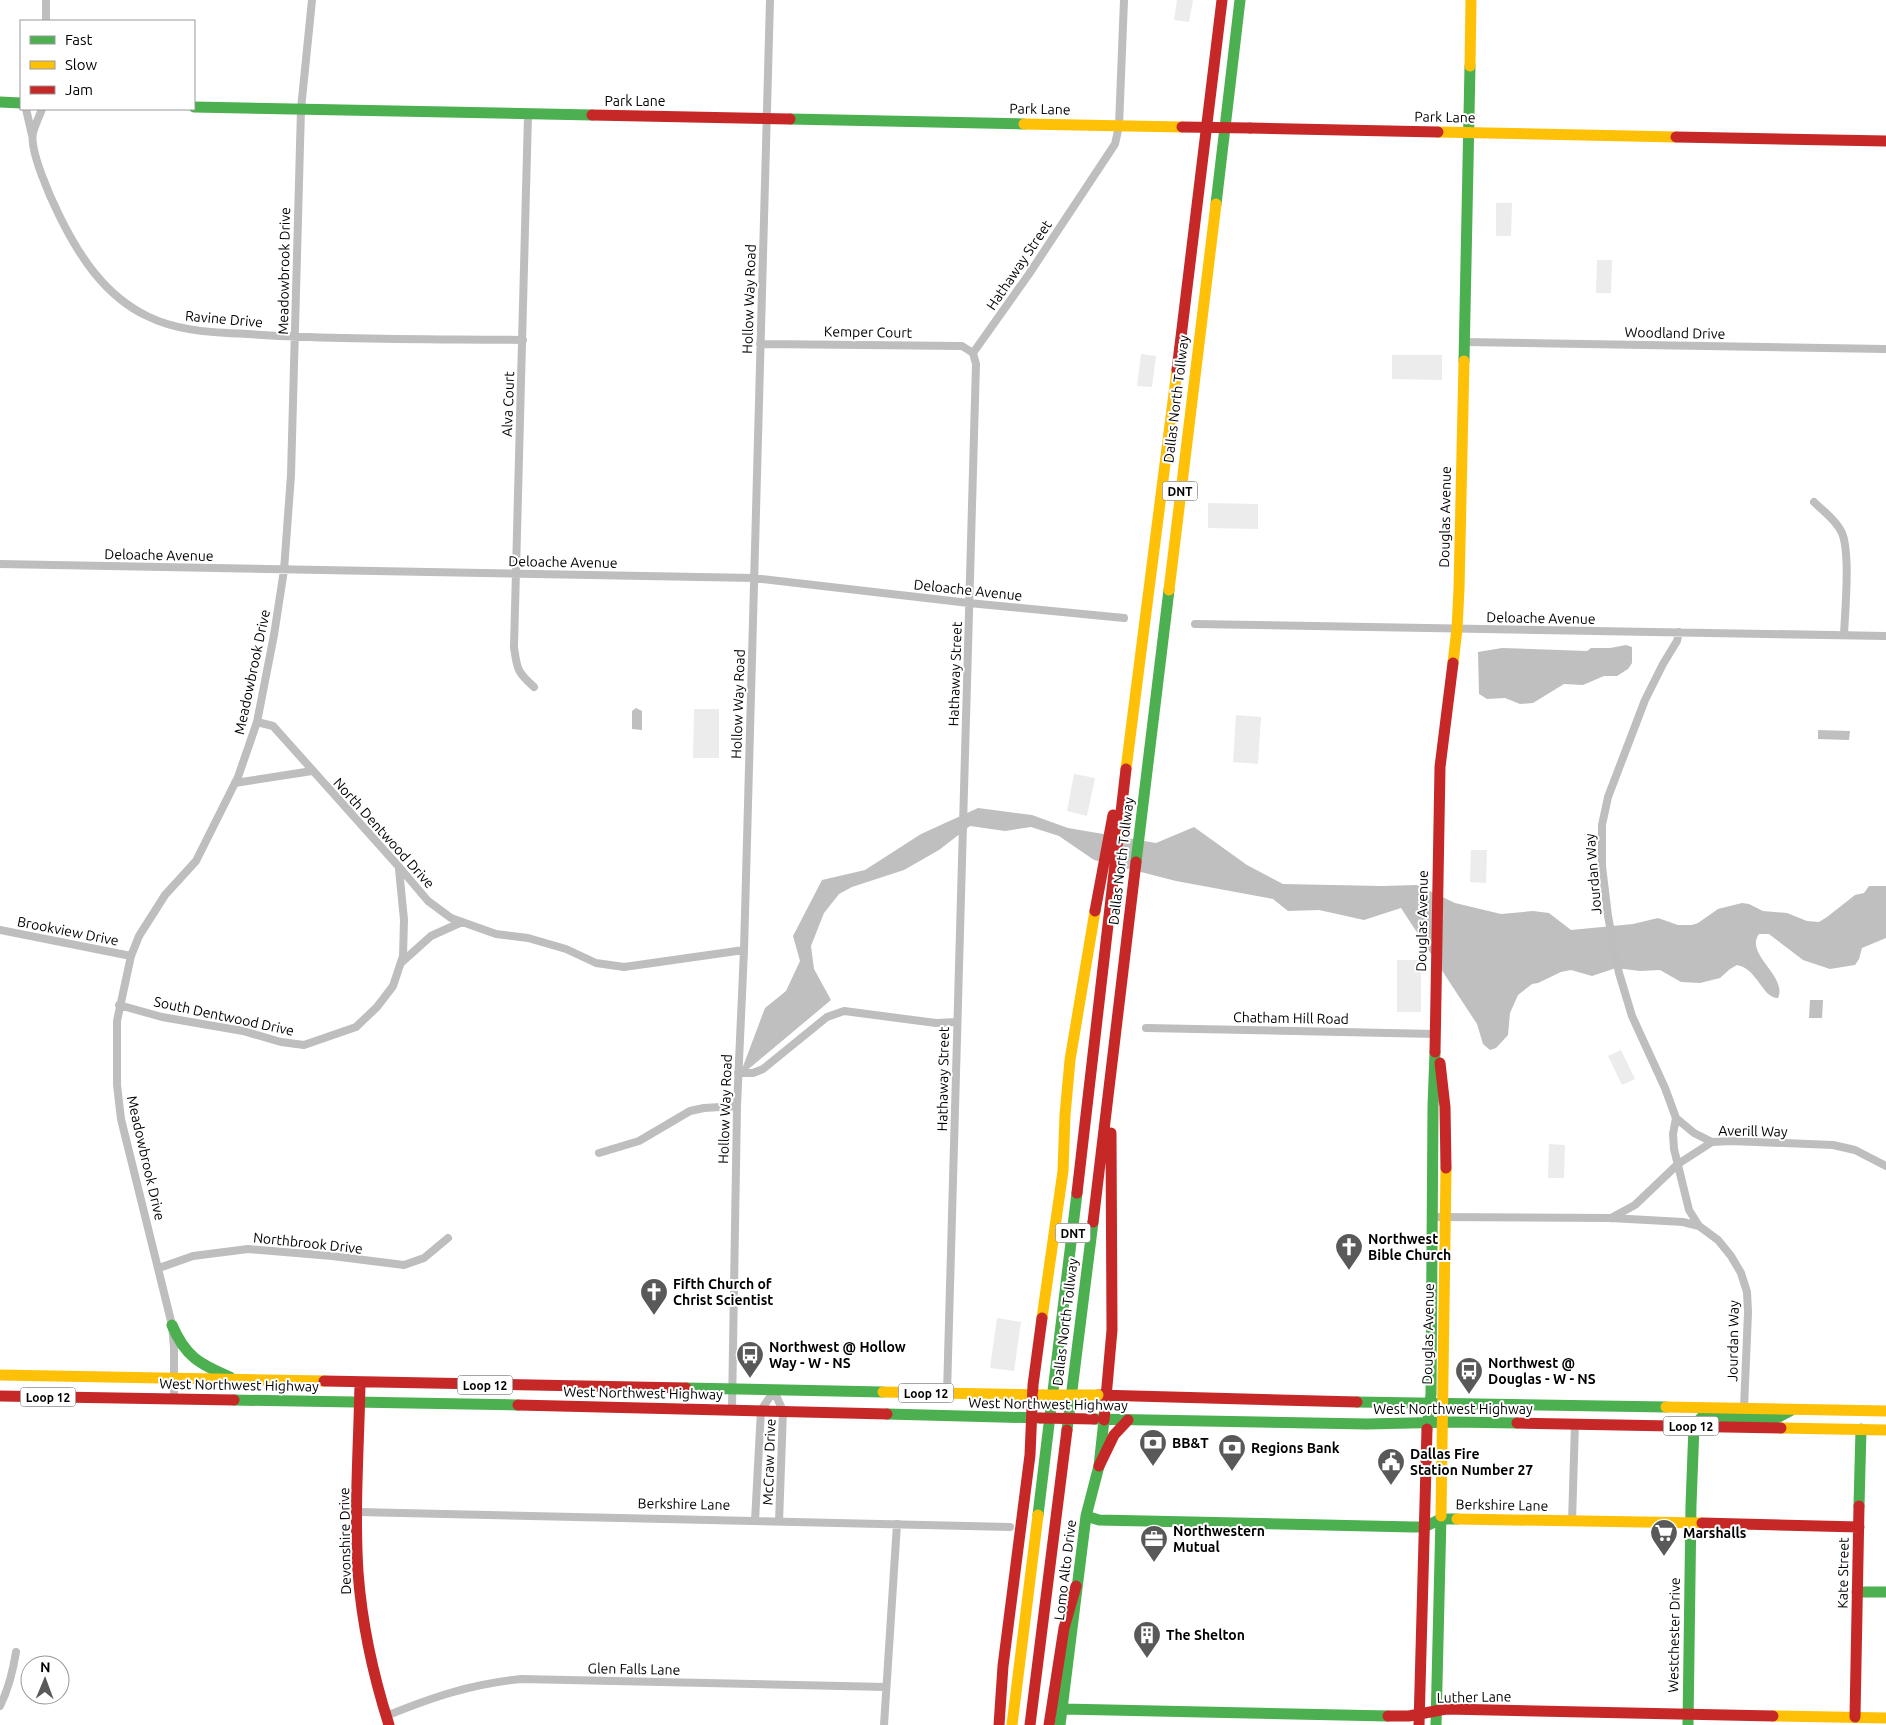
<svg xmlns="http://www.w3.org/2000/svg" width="1886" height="1725" font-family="Ubuntu,sans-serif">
	<rect width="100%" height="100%" fill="#fff"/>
	<!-- green -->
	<path fill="#ececec" d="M1177 0H1193L1189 22 1174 20Z
		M1496 203H1512L1511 236H1496Z
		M1597 260H1612L1611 293H1596Z
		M1141 354 1156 356 1152 387 1137 386Z
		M1392 355H1442V380L1392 379Z
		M1208 503 1258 504V529L1208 528Z
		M694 709H719V758H693Z
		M1236 715 1261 717 1258 764 1233 762Z
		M1074 774 1095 778 1087 816 1067 811Z
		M1471 850H1487L1486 883 1470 882Z
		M1397 960H1421V1012H1397Z
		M1621 1050 1635 1079 1622 1085 1608 1056Z
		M1549 1144 1565 1145 1564 1178H1548Z
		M997 1318 1021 1322 1014 1371 990 1368Z"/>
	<!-- water -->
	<path fill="#bfbfbf" d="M1626 645 1632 647V663L1628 669 1617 676H1604L1583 685 1564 684 1533 703 1520 704 1505 698 1487 699 1479 694 1478 652 1502 648 1587 651 1591 648H1610Z
		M636 708 642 711V730L632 729V711Z
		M1818 730 1850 731 1849 740 1818 739Z
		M978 808 1032 815 1068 828 1156 843 1194 827 1247 865 1283 884 1382 886 1417 885 1455 903 1501 914 1533 911 1549 913 1571 930 1633 924 1658 918 1678 925H1692L1698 923 1718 909 1742 903 1749 904 1763 911 1787 913 1807 921 1819 922 1827 917 1855 895 1864 893 1869 886H1886V938L1862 948 1859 959 1855 965 1830 969 1803 960 1769 934H1759C1744 954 1788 976 1778 998 1762 998 1758 969 1737 965L1730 969 1720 978 1700 983 1681 982 1660 970 1640 971 1616 968 1592 976 1571 970 1561 972 1538 983 1532 984 1518 995 1510 1013 1508 1035 1496 1048 1490 1050 1483 1044 1477 1024 1401 908 1364 920 1319 910 1288 911 1273 899 1176 881 1094 860 1059 836 1031 827 1005 831 970 826 939 850 904 870 852 887 839 894 824 913 811 946 814 969 831 1000 739 1077 765 1008 786 991 800 961 793 936 822 880 865 870 921 834Z
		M1810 1000H1823L1822 1018H1809Z"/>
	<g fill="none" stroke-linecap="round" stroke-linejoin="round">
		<!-- street -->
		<path stroke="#bebebe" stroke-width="8" d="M46 21V0
			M26 109 32 135
			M42 109C39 117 35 125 33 133 29 150 51 199 59 215 79 256 105 296 147 316 183 334 223 332 262 335 348 340 436 339 523 340
			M528 115 514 647C517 669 517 672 534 687
			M1464 342 1886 349
			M760 344 962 346 973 353
			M1814 502C1823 511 1835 519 1841 531 1851 549 1845 611 1844 635
			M0 564 754 578 969 603 1124 618
			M1195 624 1886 636
			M1679 632 1677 641 1663 664 1645 700 1608 797 1602 825V866L1608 916 1619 973 1632 1016 1665 1088 1676 1118 1694 1133 1712 1142
			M257 722 273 726 400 868 428 901 451 918 496 934 528 938 566 949 596 963 624 967 744 950
			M235 783 312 771
			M0 930 131 956
			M402 962 431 936 462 922
			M119 1005 162 1017 243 1031 281 1042 304 1045 356 1027 377 1007 393 986 403 956 404 920 399 869
			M1146 1028 1436 1034
			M738 1073H753L763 1069 827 1017 844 1011 936 1023 957 1022
			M1676 1118 1673 1134 1674 1149 1689 1210 1699 1226 1718 1240 1731 1256 1741 1273 1747 1292 1748 1312 1744 1408
			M599 1153 639 1141 690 1111 704 1108 737 1106
			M1432 1217 1611 1218 1683 1222 1699 1226
			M1611 1218 1635 1205 1678 1164 1712 1142 1731 1141 1833 1145 1855 1150 1886 1166
			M159 1268 193 1256 248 1249 332 1256 404 1265 424 1258 448 1238
			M774 1391 783 1411 779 1522
			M947 1393 976 364 973 353 1029 274 1115 144 1119 126 1124 0
			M174 1399V1348L172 1325 121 1119 117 1085V1021L131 956 139 936 165 895 196 861 238 777 257 722 274 635 284 570 291 475 301 109 312 0
			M732 1409 737 1106 744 950 770 0
			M358 1512 1010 1527
			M755 1521 761 1410 774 1391
			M1572 1522 1575 1424
			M0 1706C9 1688 13 1671 16 1652
			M386 1716C433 1697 471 1684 521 1679L886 1687
			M884 1725 897 1524"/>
		<!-- fast -->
		<path stroke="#4caf50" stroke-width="11" d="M0 102 21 103
			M194 107 592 115
			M790 119 1024 124
			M1216 204 1240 0
			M1464 361 1470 66
			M1136 862 1169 590
			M172 1325C185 1356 199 1364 230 1377
			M686 1388 883 1392
			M234 1400 518 1405
			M1357 1402 1666 1407
			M887 1414 1040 1418
			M1094 1419 1367 1424 1453 1422 1517 1423
			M1694 1426 1702 1417 1706 1416 1777 1418 1792 1410
			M1427 1429 1431 1394 1433 1107 1435 1052
			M1067 1430 1093 1222
			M1859 1506 1861 1429
			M1038 1515 1077 1193
			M1086 1516 1099 1520 1413 1527H1424L1441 1519H1457
			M1857 1592H1886
			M1063 1709 1388 1716
			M1060 1725 1086 1516 1099 1466 1104 1420
			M1436 1725 1441 1516
			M1688 1725 1691 1505 1694 1426"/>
		<!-- slow -->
		<path stroke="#ffc107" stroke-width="11" d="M1470 66 1471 0
			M1024 124 1182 127
			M1438 132 1676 137
			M1169 590 1216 204
			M1453 663 1457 629 1459 589 1464 361
			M1126 769 1177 370
			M1042 1318 1063 1171 1065 1115 1070 1060 1095 911
			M0 1375 324 1381
			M883 1392 1043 1395
			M1666 1407 1886 1411
			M1781 1428 1886 1430
			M1441 1516 1446 1168
			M1457 1519 1702 1523
			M1773 1716 1886 1718
			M1012 1725 1038 1515"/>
		<!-- jam -->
		<path stroke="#c62828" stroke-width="11" d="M592 115 790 119
			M1250 128 1438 132
			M1676 137 1886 141
			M1177 370 1222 0
			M1095 911 1113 815
			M1435 1052 1440 767 1453 663
			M1440 1063 1445 1107 1446 1168
			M1077 1193 1126 769
			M1093 1222 1136 862
			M324 1381 686 1388
			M360 1382C359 1445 354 1509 358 1572 362 1625 373 1675 389 1725
			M1098 1395 1357 1402
			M0 1396 234 1400
			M518 1405 887 1414
			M1104 1420 1112 1330 1111 1133
			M1517 1423 1781 1428
			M1099 1466 1114 1435 1128 1420
			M1702 1523 1859 1527
			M1388 1716H1409L1446 1709 1773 1716
			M1855 1717 1859 1506
			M999 1725 1003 1666 1030 1455 1033 1385 1042 1318
			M1030 1725 1067 1430
			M1049 1725 1064 1628 1076 1586
			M1419 1725 1427 1429"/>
		<!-- slow-bridge -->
		<path stroke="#ffc107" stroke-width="11" d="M1043 1395H1098"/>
		<!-- jam-bridge -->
		<path stroke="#c62828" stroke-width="11" d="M1182 127 1250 128
			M1040 1418 1094 1419"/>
	</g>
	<!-- icons -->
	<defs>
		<symbol id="church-pin" viewBox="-11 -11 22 30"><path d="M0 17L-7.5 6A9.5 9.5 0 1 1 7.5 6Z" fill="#595959" stroke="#fff"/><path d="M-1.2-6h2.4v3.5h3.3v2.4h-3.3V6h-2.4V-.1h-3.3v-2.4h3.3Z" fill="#fff"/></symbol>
		<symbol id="bus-pin" viewBox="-11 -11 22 30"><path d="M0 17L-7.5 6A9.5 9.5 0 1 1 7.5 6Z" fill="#595959" stroke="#fff"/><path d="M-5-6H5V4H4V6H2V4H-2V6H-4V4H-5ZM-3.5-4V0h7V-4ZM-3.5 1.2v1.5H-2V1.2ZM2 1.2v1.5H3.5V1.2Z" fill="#fff"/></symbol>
		<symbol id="bank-pin" viewBox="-11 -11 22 30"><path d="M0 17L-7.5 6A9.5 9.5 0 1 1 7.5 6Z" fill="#595959" stroke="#fff"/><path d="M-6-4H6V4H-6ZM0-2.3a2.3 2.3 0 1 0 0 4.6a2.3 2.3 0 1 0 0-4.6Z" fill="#fff"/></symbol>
		<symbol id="civic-pin" viewBox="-11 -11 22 30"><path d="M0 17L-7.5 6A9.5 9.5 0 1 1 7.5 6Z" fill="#595959" stroke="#fff"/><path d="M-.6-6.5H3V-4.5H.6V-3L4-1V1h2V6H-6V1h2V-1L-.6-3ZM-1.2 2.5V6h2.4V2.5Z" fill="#fff"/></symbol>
		<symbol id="supermarket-pin" viewBox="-11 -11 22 30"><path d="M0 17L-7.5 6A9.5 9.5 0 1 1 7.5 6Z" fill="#595959" stroke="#fff"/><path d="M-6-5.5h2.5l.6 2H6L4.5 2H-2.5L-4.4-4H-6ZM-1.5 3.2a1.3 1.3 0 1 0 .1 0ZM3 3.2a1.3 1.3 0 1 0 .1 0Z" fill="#fff"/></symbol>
		<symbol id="office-pin" viewBox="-11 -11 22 30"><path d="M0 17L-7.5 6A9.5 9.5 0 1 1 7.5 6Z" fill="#595959" stroke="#fff"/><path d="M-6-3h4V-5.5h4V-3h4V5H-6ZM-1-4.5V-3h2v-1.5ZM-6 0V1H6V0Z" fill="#fff"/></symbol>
		<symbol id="building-pin" viewBox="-11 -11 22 30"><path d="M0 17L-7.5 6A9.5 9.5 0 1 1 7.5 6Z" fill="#595959" stroke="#fff"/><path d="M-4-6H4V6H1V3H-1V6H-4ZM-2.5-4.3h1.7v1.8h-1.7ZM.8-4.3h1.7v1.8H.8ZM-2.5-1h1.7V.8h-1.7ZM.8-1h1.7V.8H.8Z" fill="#fff"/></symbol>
	</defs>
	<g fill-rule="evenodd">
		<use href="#church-pin" x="1333" y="1231" width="32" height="43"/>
		<use href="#church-pin" x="638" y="1276" width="32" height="43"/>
		<use href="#bus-pin" x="734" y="1339" width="32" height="43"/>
		<use href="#bus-pin" x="1453" y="1355" width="32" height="43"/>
		<use href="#bank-pin" x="1137" y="1427" width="32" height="43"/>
		<use href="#bank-pin" x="1216" y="1432" width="32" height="43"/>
		<use href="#civic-pin" x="1375" y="1446" width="32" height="43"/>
		<use href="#supermarket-pin" x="1648" y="1517" width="32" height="43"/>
		<use href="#office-pin" x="1138" y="1523" width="32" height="43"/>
		<use href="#building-pin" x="1131" y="1619" width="32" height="43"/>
	</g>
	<g text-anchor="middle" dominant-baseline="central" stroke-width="4" stroke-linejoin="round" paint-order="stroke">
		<!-- shield labels -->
		<g fill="#fff" stroke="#4c4c4c" stroke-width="1">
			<rect x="1162.5" y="481.5" width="35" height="19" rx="4"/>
			<rect x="1055.5" y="1223.5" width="35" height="19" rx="4"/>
			<rect x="457.5" y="1375.5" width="55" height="19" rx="4"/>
			<rect x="898.5" y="1383.5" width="55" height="19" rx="4"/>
			<rect x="20.5" y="1387.5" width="55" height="19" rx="4"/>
			<rect x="1663.5" y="1416.5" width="55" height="19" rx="4"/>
		</g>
		<g font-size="12" font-weight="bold" fill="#000">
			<text x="1180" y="491">DNT</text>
			<text x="1073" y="1233">DNT</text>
			<text x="485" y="1385">Loop 12</text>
			<text x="926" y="1393">Loop 12</text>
			<text x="48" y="1397">Loop 12</text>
			<text x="1691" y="1426">Loop 12</text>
		</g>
		<!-- street labels -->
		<g font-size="14" fill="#000" stroke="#fff">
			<text x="635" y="101">Park Lane</text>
			<text transform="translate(1040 109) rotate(1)">Park Lane</text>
			<text transform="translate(1445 117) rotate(1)">Park Lane</text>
			<text transform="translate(1019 265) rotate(-56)">Hathaway Street</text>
			<text transform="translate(284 271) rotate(-89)">Meadowbrook Drive</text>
			<text transform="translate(749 299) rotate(-88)">Hollow Way Road</text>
			<text transform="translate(224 319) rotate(5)">Ravine Drive</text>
			<text transform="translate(868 332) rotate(1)">Kemper Court</text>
			<text transform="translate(1675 333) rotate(1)">Woodland Drive</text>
			<text transform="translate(1176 399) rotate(-83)">Dallas North Tollway</text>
			<text transform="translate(508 404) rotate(-88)">Alva Court</text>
			<text transform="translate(1445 517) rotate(-89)">Douglas Avenue</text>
			<text transform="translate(159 555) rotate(1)">Deloache Avenue</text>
			<text transform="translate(563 562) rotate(1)">Deloache Avenue</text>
			<text transform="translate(968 590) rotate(6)">Deloache Avenue</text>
			<text transform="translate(1541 618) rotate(1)">Deloache Avenue</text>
			<text transform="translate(252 672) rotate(-78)">Meadowbrook Drive</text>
			<text transform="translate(955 674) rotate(-88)">Hathaway Street</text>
			<text transform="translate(738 704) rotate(-88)">Hollow Way Road</text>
			<text transform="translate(384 833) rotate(48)">North Dentwood Drive</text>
			<text transform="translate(1121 861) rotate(-83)">Dallas North Tollway</text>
			<text transform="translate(1593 874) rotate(-95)">Jourdan Way</text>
			<text transform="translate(1422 921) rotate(-89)">Douglas Avenue</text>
			<text transform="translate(68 931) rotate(11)">Brookview Drive</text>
			<text transform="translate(224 1016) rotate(12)">South Dentwood Drive</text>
			<text transform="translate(1291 1018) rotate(1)">Chatham Hill Road</text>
			<text transform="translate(943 1079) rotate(-89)">Hathaway Street</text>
			<text transform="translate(725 1109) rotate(-88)">Hollow Way Road</text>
			<text transform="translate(1753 1131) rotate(1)">Averill Way</text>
			<text transform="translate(146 1158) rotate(77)">Meadowbrook Drive</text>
			<text transform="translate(308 1243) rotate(6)">Northbrook Drive</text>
			<text transform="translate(1065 1322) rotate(-83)">Dallas North Tollway</text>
			<text transform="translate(1428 1334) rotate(-89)">Douglas Avenue</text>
			<text transform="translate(1733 1341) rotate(-89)">Jourdan Way</text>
			<text transform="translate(239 1385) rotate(1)">West Northwest Highway</text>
			<text transform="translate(643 1393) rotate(1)">West Northwest Highway</text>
			<text transform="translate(1048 1404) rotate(1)">West Northwest Highway</text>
			<text x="1453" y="1409">West Northwest Highway</text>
			<text transform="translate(769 1462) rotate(-88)">McCraw Drive</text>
			<text transform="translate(684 1504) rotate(1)">Berkshire Lane</text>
			<text transform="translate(1502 1505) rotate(1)">Berkshire Lane</text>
			<text transform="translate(345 1541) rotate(-91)">Devonshire Drive</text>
			<text transform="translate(1065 1570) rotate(-83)">Lomo Alto Drive</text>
			<text transform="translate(1843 1573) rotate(-89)">Kate Street</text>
			<text transform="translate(1674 1635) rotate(-89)">Westchester Drive</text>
			<text transform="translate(634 1669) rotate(1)">Glen Falls Lane</text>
			<text transform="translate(1474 1697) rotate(-1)">Luther Lane</text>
		</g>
		<!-- poi labels -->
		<g font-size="14" font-weight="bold" fill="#000" stroke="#fff" text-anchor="start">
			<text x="1368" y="1239">Northwest<tspan x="1368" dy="16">Bible Church</tspan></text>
			<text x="673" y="1284">Fifth Church of<tspan x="673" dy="16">Christ Scientist</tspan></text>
			<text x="769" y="1347">Northwest @ Hollow<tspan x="769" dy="16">Way - W - NS</tspan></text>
			<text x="1488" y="1363">Northwest @<tspan x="1488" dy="16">Douglas - W - NS</tspan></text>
			<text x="1172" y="1443">BB&amp;T</text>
			<text x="1251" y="1448">Regions Bank</text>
			<text x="1410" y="1454">Dallas Fire<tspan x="1410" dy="16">Station Number 27</tspan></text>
			<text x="1173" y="1531">Northwestern<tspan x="1173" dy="16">Mutual</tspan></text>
			<text x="1683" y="1533">Marshalls</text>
			<text x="1166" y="1635">The Shelton</text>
		</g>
	</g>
	<!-- legend -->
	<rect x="20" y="20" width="175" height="90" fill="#ffffff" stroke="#999999"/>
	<rect x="30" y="36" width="25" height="8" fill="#4caf50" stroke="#999999"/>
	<text x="65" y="45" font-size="15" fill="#000000">Fast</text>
	<rect x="30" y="61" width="25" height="8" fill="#ffc107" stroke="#999999"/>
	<text x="65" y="70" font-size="15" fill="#000000">Slow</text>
	<rect x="30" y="86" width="25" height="8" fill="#c62828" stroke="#999999"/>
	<text x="65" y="95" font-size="15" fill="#000000">Jam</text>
	<!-- north arrow -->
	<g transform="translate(45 1680) rotate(1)"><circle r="24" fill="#ffffff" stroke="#999999"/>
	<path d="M0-4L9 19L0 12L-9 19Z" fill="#595959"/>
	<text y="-8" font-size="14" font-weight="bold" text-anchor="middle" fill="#000000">N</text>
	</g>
</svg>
